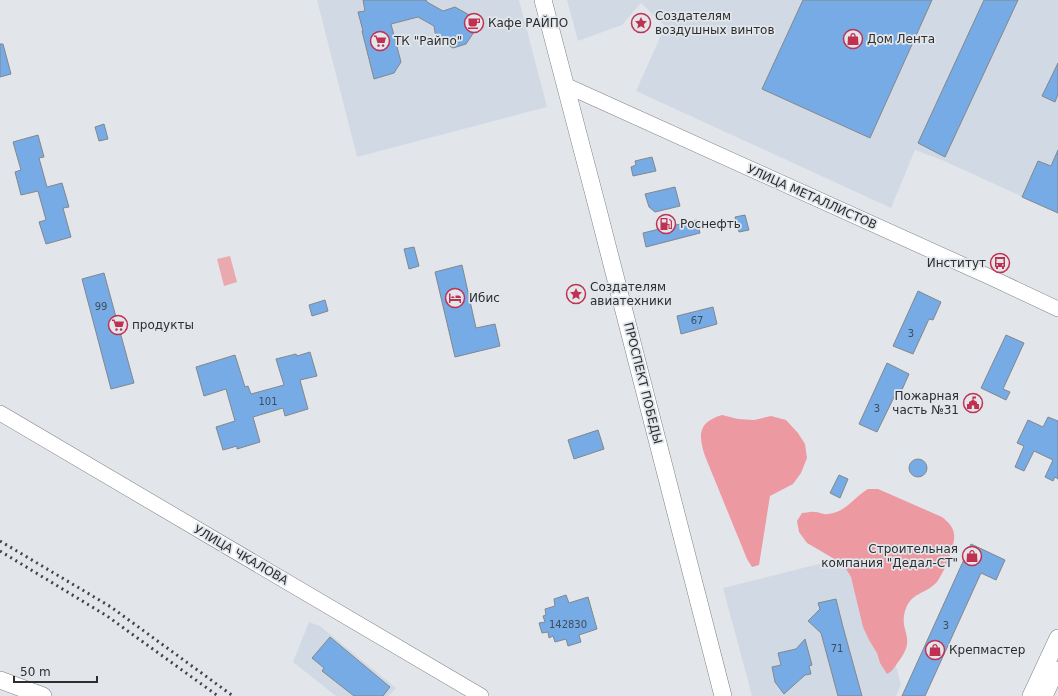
<svg xmlns="http://www.w3.org/2000/svg" width="1058" height="696" font-family="'DejaVu Sans',sans-serif">
	<rect width="100%" height="100%" fill="#e2e6eb"/>
	<!-- built -->
	<path fill="#d1dae4" d="M317 0H519L547 107 357 157Z
		M567 0H1058V213L944 161 915 150 891 208 636 91 665 26 641 3 622 25 578 41Z
		M866 552 901 685 896 696H752L723 588Z
		M309 622 320 626 396 688 389 696H336L293 662Z"/>
	<!-- green -->
	<path fill="#eaa9af" d="M230 256 237 282 224 286 217 259Z"/>
	<!-- forest -->
	<path fill="#ed99a1" d="M722 415 738 419 754 420 771 416 786 420 798 433 805 444 807 458 801 473 793 484 770 496 759 565 752 567 747 559 705 456C698 435 698 422 722 415Z
		M868 489H878L942 517C948 522 953 526 954 534 956 544 943 575 936 583 924 595 911 592 905 611 899 633 917 637 899 661 895 666 893 671 887 674L880 663 877 653 869 640 863 627 851 577 843 564 807 543 799 532 797 521 802 513C806 513 811 511 815 512 819 512 823 515 828 514 845 513 854 497 868 489Z"/>
	<!-- building -->
	<path fill="#77abe5" stroke="#83878b" d="M363 0H426L427 2 443 11 455 7 473 17 476 29 466 44 453 48 436 38 434 26 418 17 391 24 401 62 394 73 374 79 362 31H363L358 12 365 11Z
		M803 0H932L870 138 762 89Z
		M984 0H1018L945 157 918 143Z
		M0 44H3L11 74 0 77Z
		M1058 63V94L1055 102 1042 96Z
		M104 124 108 139 99 141 95 127Z
		M38 135 44 157 39 158 47 187 62 183 69 207 63 208 71 237 46 244 39 222 46 220 38 191 21 195 15 172 21 170 13 142Z
		M1058 150V213L1022 197 1038 161 1051 166Z
		M652 157 656 171 633 176 631 167 636 165 635 161Z
		M675 187 680 206 655 212 649 207 645 194Z
		M745 215 749 230 739 232 735 217Z
		M697 220 700 233 646 247 643 233Z
		M414 247 419 266 409 269 404 249Z
		M462 265 476 328 495 324 500 346 455 357 435 272Z
		M104 273 134 383 111 389 82 279Z
		M918 291 941 302 933 320 929 319 913 354 893 346Z
		M325 300 328 311 312 316 309 305Z
		M713 307 717 324 681 334 677 316Z
		M1006 335 1024 343 1003 389 1010 392 1006 400 981 388Z
		M310 352 317 376 300 380 308 409 285 416 283 408 253 417 260 442 237 449V446L223 450 216 427 235 421 226 389 204 396 196 367 235 355 245 387 248 386 251 394 284 385 276 359 296 354 297 356Z
		M887 363 909 374 901 392 897 391 877 432 859 424Z
		M1048 417 1058 421V479L1055 477 1053 481 1045 477 1053 460 1034 451 1024 471 1015 467 1024 446 1017 443 1028 420 1043 427Z
		M598 430 604 449 574 459 568 440Z
		M909 468a9 9 0 1 1 18 0a9 9 0 1 1-18 0Z
		M839 475 848 479 840 498 830 493Z
		M971 544 1005 560 996 580 981 573 925 696H902Z
		M566 595 569 603 588 597 597 629 579 635 581 642 568 646 566 639 555 642 553 636 549 638 548 632 542 633 539 623 545 622 543 616 546 615 545 609 555 606 554 599Z
		M836 599 843 627 862 696H838L821 633 808 621 820 609 818 603Z
		M330 637 390 687 383 696H354L322 671 324 668 312 658Z
		M805 639 812 665 809 666 811 674 805 675 784 694 775 682 772 667 781 665 778 653 796 649Z"/>
	<g fill="none" stroke-linecap="round" stroke-linejoin="round">
		<defs>
			<path id="tertiary" d="M565 85 992 278 1058 309
				M0 413 481 696"/>
			<path id="secondary" d="M543 0 597 206 723 696
				M0 680 43 696
				M1031 696 1058 638
				M1044 696 1056 670"/>
		</defs>
		<!-- tertiary casing -->
		<use href="#tertiary" stroke="#7d8185" stroke-width="16"/>
		<!-- secondary casing -->
		<use href="#secondary" stroke="#7d8185" stroke-width="18"/>
		<!-- tertiary -->
		<use href="#tertiary" stroke="#fff" stroke-width="15"/>
		<!-- secondary -->
		<use href="#secondary" stroke="#fff" stroke-width="17"/>
		<!-- rail -->
		<path stroke="#414446" stroke-width="3" stroke-dasharray="2 4" stroke-linecap="butt" d="M0 541 111 607 233 696
			M0 551 107 616 218 696"/>
	</g>
	<!-- icons -->
	<defs>
		<symbol id="cafe-ring" viewBox="-11 -11 22 22"><circle r="9.5" fill="#e2e6eb" stroke="#c03050" stroke-width="1.5"/><path d="M-5.5-4.5H6V0H3Q3 3.5 0 3.5H-2.5Q-5.5 3.5-5.5 0ZM3-3.2v2h1.7v-2ZM-6 4.5H4V6H-6Z" fill="#c03050"/></symbol>
		<symbol id="sight-ring" viewBox="-11 -11 22 22"><circle r="9.5" fill="#e2e6eb" stroke="#c03050" stroke-width="1.5"/><path d="M0-6L1.8-2.2L6-1.7L2.9 1.2L3.7 5.4L0 3.3L-3.7 5.4L-2.9 1.2L-6-1.7L-1.8-2.2Z" fill="#c03050"/></symbol>
		<symbol id="shop-ring" viewBox="-11 -11 22 22"><circle r="9.5" fill="#e2e6eb" stroke="#c03050" stroke-width="1.5"/><path d="M-5-2.5h2.3a2.7 3.5 0 0 1 5.4 0H5L5.5 6h-11ZM-1.5-2.5h3a1.5 2.3 0 0 0-3 0Z" fill="#c03050"/></symbol>
		<symbol id="supermarket-ring" viewBox="-11 -11 22 22"><circle r="9.5" fill="#e2e6eb" stroke="#c03050" stroke-width="1.5"/><path d="M-6-5.5h2.5l.6 2H6L4.5 2H-2.5L-4.4-4H-6ZM-1.5 3.2a1.3 1.3 0 1 0 .1 0ZM3 3.2a1.3 1.3 0 1 0 .1 0Z" fill="#c03050"/></symbol>
		<symbol id="fuel-ring" viewBox="-11 -11 22 22"><circle r="9.5" fill="#e2e6eb" stroke="#c03050" stroke-width="1.5"/><path d="M-5.5-6h7V0h2V4h1.3V-2.5L3-4.5l.8-.8L6-3V5H2.5V1h-1V6h-7ZM-4.2-4.7v3.2H.2V-4.7Z" fill="#c03050"/></symbol>
		<symbol id="bus-ring" viewBox="-11 -11 22 22"><circle r="9.5" fill="#e2e6eb" stroke="#c03050" stroke-width="1.5"/><path d="M-5-6H5V4H4V6H2V4H-2V6H-4V4H-5ZM-3.5-4V0h7V-4ZM-3.5 1.2v1.5H-2V1.2ZM2 1.2v1.5H3.5V1.2Z" fill="#c03050"/></symbol>
		<symbol id="hotel-ring" viewBox="-11 -11 22 22"><circle r="9.5" fill="#e2e6eb" stroke="#c03050" stroke-width="1.5"/><path d="M-6-4.5h1.5V1H6V5H4.5V3h-9V5H-6ZM-4 0a1.8 1.8 0 1 1 3.6 0ZM.5 0V-2.5h3Q6-2.5 6 0Z" fill="#c03050"/></symbol>
		<symbol id="civic-ring" viewBox="-11 -11 22 22"><circle r="9.5" fill="#e2e6eb" stroke="#c03050" stroke-width="1.5"/><path d="M-.6-6.5H3V-4.5H.6V-3L4-1V1h2V6H-6V1h2V-1L-.6-3ZM-1.2 2.5V6h2.4V2.5Z" fill="#c03050"/></symbol>
	</defs>
	<g fill-rule="evenodd">
		<use href="#cafe-ring" x="463" y="12" width="22" height="22"/>
		<use href="#sight-ring" x="630" y="12" width="22" height="22"/>
		<use href="#shop-ring" x="842" y="28" width="22" height="22"/>
		<use href="#supermarket-ring" x="369" y="30" width="22" height="22"/>
		<use href="#fuel-ring" x="655" y="213" width="22" height="22"/>
		<use href="#bus-ring" x="989" y="252" width="22" height="22"/>
		<use href="#sight-ring" x="565" y="283" width="22" height="22"/>
		<use href="#hotel-ring" x="444" y="287" width="22" height="22"/>
		<use href="#supermarket-ring" x="107" y="314" width="22" height="22"/>
		<use href="#civic-ring" x="962" y="392" width="22" height="22"/>
		<use href="#shop-ring" x="961" y="545" width="22" height="22"/>
		<use href="#shop-ring" x="924" y="639" width="22" height="22"/>
	</g>
	<g text-anchor="middle" dominant-baseline="central" stroke-width="3.5" stroke-linejoin="round" paint-order="stroke">
		<!-- number labels -->
		<g font-size="10" fill="#3f4d5d">
			<text x="101" y="306">99</text>
			<text x="697" y="320">67</text>
			<text x="911" y="333">3</text>
			<text x="268" y="401">101</text>
			<text x="877" y="408">3</text>
			<text x="568" y="624">142830</text>
			<text x="946" y="625">3</text>
			<text x="837" y="648">71</text>
		</g>
		<!-- poi labels -->
		<g font-size="12" fill="#2c2e30" stroke="#e2e6eb" text-anchor="start">
			<text x="655" y="16">Создателям<tspan x="655" dy="14">воздушных винтов</tspan></text>
			<text x="488" y="23">Кафе РАЙПО</text>
			<text x="867" y="39">Дом Лента</text>
			<text x="394" y="41">ТК "Райпо"</text>
			<text x="680" y="224">Роснефть</text>
			<text x="986" y="263" text-anchor="end">Институт</text>
			<text x="590" y="287">Создателям<tspan x="590" dy="14">авиатехники</tspan></text>
			<text x="469" y="298">Ибис</text>
			<text x="132" y="325">продукты</text>
			<text x="959" y="396" text-anchor="end">Пожарная<tspan x="959" dy="14">часть №31</tspan></text>
			<text x="958" y="549" text-anchor="end">Строительная<tspan x="958" dy="14">компания "Дедал-СТ"</tspan></text>
			<text x="949" y="650">Крепмастер</text>
		</g>
		<!-- street labels -->
		<g font-size="12" fill="#2c2e30" stroke="#e2e6eb">
			<text transform="translate(812 197) rotate(24)">УЛИЦА МЕТАЛЛИСТОВ</text>
			<text transform="translate(643 383) rotate(76)">ПРОСПЕКТ ПОБЕДЫ</text>
			<text transform="translate(241 555) rotate(30)">УЛИЦА ЧКАЛОВА</text>
		</g>
	</g>
	<!-- scale -->
	<path d="M14 676v6h83v-6" fill="none" stroke="#2c2e30" stroke-width="2"/>
	<text x="20" y="676" font-size="12" fill="#2c2e30" stroke="#e2e6eb" stroke-width="3" paint-order="stroke">50 m</text>
</svg>
